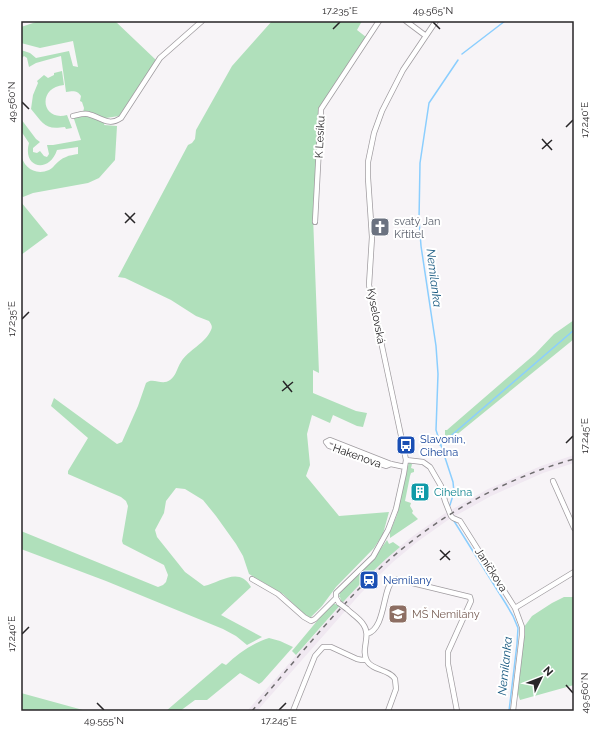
<svg xmlns="http://www.w3.org/2000/svg" width="595" height="732" font-family="Raleway,sans-serif">
	<rect width="100%" height="100%" fill="#f7f4f7"/>
	<!-- built -->
	<path fill="#f0e8f1" d="M574 455V463L543 473 491 496 448 520 417 542 393 562 361 593 257 711H247L356 588 388 556 413 536 444 514 488 489 541 466Z"/>
	<!-- green -->
	<path fill="#b0e0bb" d="M39 21H115L156 60 119 116 106 118 104 125 117 126 115 160 99 178 88 183 33 193 23 197 21 195V154C23 167 35 176 49 170 55 167 57 160 66 157 69 155 74 155 78 154V147L57 150C49 174 22 168 29 143L21 131V119L36 139 40 142 33 148V152L37 153 40 151 44 156 47 157 49 154 47 145H53L81 140 73 116 83 113 84 108 82 102 80 101 81 96C77 90 73 91 66 92L61 56 36 63 29 67 27 58 24 56 22 58 21 63V50L30 53 36 58 69 51 73 66 78 67 73 41 40 48 21 43V27Z
		M272 21H362L357 30 366 37 319 109 313 216 319 373 313 370V393L356 411 367 413 363 427 357 426 333 415 330 423 312 415 307 434 310 465 306 476 339 516 389 512 383 534 374 548 336 587 322 606 310 618 303 613 283 594 249 574 243 556 236 544 216 516 203 500 185 489 176 488 166 501 164 513 155 530 157 537 185 572 204 586C221 582 239 566 251 587L221 615 262 637 247 645 236 636 223 629 106 581 21 549V531L158 587 163 585 166 582 168 575 164 565 123 544 122 541 128 506 126 501 121 497 68 474V471L88 438 51 406 54 398 117 444 122 442 138 406 146 383C153 377 162 386 170 380 176 376 177 368 181 362 188 350 206 343 211 330 213 326 211 324 209 321L196 316 171 300 125 278 118 277 188 145 192 143 195 139 196 130 232 66Z
		M62 71 64 85C37 87 41 122 67 115L72 128 66 129 65 127C44 130 44 124 31 109L33 95 38 83 37 81 44 75 48 78 54 75V73Z
		M21 202 48 235 21 255Z
		M574 320V339L449 441 445 435V430H447L535 354 554 334Z
		M409 462 412 464 411 468 414 469V472L411 473 410 476 405 501 411 503 410 506 413 511 412 513 418 519 390 538V532L397 515Z
		M387 540 389 544 393 542 400 547C361 579 329 618 296 655L292 651 332 603 338 605 341 601 340 597H339L340 593 372 561Z
		M564 597H574V685L520 700 517 691 524 627 532 616 552 603Z
		M269 638 280 641 293 647 262 682 259 684 240 673 207 700H195L180 711H166L222 663 226 665C238 653 253 643 269 638Z
		M21 693 83 710 106 711H21Z"/>
	<g fill="none" stroke-linecap="round" stroke-linejoin="round">
		<!-- stream -->
		<path stroke="#8bcefe" stroke-width="1.5" d="M462 54 505 21
			M446 440 574 330
			M440 445 443 442
			M450 505 454 492 453 482 436 430 438 374 436 346 421 246 419 220 420 163 429 103 458 60
			M454 521 506 604 513 616 518 628 517 644 509 711"/>
		<defs>
			<path id="street" d="M406 21 426 36
				M73 116C78 115 83 113 88 114 101 117 108 127 121 118L160 58 202 21
				M315 222 321 109 379 21
				M406 460 423 462 430 467 441 486 445 501 451 516 453 518 460 521 515 608 522 627V635L513 711
				M391 464 386 466 329 446 326 442 330 440 391 464 405 467
				M553 481 574 528
				M252 579 278 594 304 617 311 621 315 619 336 598
				M339 603 336 598V593L373 557 388 530 396 509 404 473 406 460 403 445 369 285 372 237 368 178V162L374 133 382 111 403 70 436 21
				M515 608 574 572
				M347 609C352 614 359 618 363 624 372 636 360 649 367 661 373 671 389 669 395 679L396 689 388 711
				M367 634C386 628 382 590 393 580L396 579 470 597 471 601 448 652V664L457 711
				M293 711 315 656 323 647H331L357 659 362 660 366 659"/>
		</defs>
		<!-- street casing -->
		<use href="#street" stroke="#a09ca0" stroke-width="6"/>
		<!-- street -->
		<use href="#street" stroke="#fff" stroke-width="4.5"/>
		<!-- rail -->
		<path stroke="#6f6d6f" stroke-width="1.5" stroke-dasharray="5 5" stroke-linecap="butt" d="M252 711C295 661 340 604 389 560 441 514 506 478 574 459"/>
		<defs>
			<path id="street-bridge" d="M339 603 347 609"/>
		</defs>
		<!-- street-bridge casing -->
		<use href="#street-bridge" stroke="#a09ca0" stroke-width="6" stroke-linecap="butt"/>
		<!-- street-bridge -->
		<use href="#street-bridge" stroke="#fff" stroke-width="4.5"/>
	</g>
	<!-- ticks -->
	<path fill="none" stroke="#272527" stroke-width="1.5" d="M433 22 440 29M333 29 340 22M22 102 29 109M566 127 573 120M542 139 552 150M542 149 552 140M125 213 135 223M125 223 135 213M22 319 29 312M283 381 292 392M282 391 293 382M566 443 573 436M440 550 450 560M440 560 450 551M22 634 29 627M566 685 573 693M97 703 104 710M279 710 286 703"/>
	<!-- icons -->
	<defs>
		<symbol id="church-square" viewBox="-11 -11 22 22"><rect x="-9" y="-9" width="18" height="18" rx="4" fill="#6b7280" stroke="#fff"/><path d="M-1.2-6h2.4v3.5h3.3v2.4h-3.3V6h-2.4V-.1h-3.3v-2.4h3.3Z" fill="#fff"/></symbol>
		<symbol id="bus-square" viewBox="-11 -11 22 22"><rect x="-9" y="-9" width="18" height="18" rx="4" fill="#1a4fb4" stroke="#fff"/><path d="M-5-6H5V4H4V6H2V4H-2V6H-4V4H-5ZM-3.5-4V0h7V-4ZM-3.5 1.2v1.5H-2V1.2ZM2 1.2v1.5H3.5V1.2Z" fill="#fff"/></symbol>
		<symbol id="building-square" viewBox="-11 -11 22 22"><rect x="-9" y="-9" width="18" height="18" rx="4" fill="#0f9aa8" stroke="#fff"/><path d="M-4-6H4V6H1V3H-1V6H-4ZM-2.5-4.3h1.7v1.8h-1.7ZM.8-4.3h1.7v1.8H.8ZM-2.5-1h1.7V.8h-1.7ZM.8-1h1.7V.8H.8Z" fill="#fff"/></symbol>
		<symbol id="station-square" viewBox="-11 -11 22 22"><rect x="-9" y="-9" width="18" height="18" rx="4" fill="#1a4fb4" stroke="#fff"/><path d="M-3-6H3Q5-6 5-4V2Q5 4 3 4L4.5 6H3L1.5 4h-3L-3 6H-4.5L-3 4Q-5 4-5 2V-4Q-5-6-3-6ZM-3.5-4v3h7v-3ZM-3.5 1v1.5H-2V1ZM2 1v1.5H3.5V1Z" fill="#fff"/></symbol>
		<symbol id="school-square" viewBox="-11 -11 22 22"><rect x="-9" y="-9" width="18" height="18" rx="4" fill="#8d6e63" stroke="#fff"/><path d="M0-5L7-2L0 1L-7-2ZM-4 1L0 2.5L4 1V4Q0 6-4 4Z" fill="#fff"/></symbol>
	</defs>
	<g fill-rule="evenodd">
		<use href="#church-square" x="369" y="216" width="22" height="22"/>
		<use href="#bus-square" x="395" y="434" width="22" height="22"/>
		<use href="#building-square" x="409" y="481" width="22" height="22"/>
		<use href="#station-square" x="358" y="569" width="22" height="22"/>
		<use href="#school-square" x="387" y="603" width="22" height="22"/>
	</g>
	<g text-anchor="middle" dominant-baseline="central" stroke-width="4" stroke-linejoin="round" paint-order="stroke">
		<!-- street labels -->
		<g font-size="11" fill="#272527" stroke="#fff">
			<text transform="translate(320 137) rotate(-87)">K Lesíku</text>
			<text transform="translate(376 316) rotate(79)">Kyselovská</text>
			<text transform="translate(357 456) rotate(20)">Hakenova</text>
			<text transform="translate(491 570) rotate(57)">Janíčkova</text>
		</g>
		<!-- worship labels -->
		<g font-size="11" fill="#5b616d" stroke="#fff" text-anchor="start">
			<text x="394" y="221">svatý Jan<tspan x="394" dy="13">Křtitel</tspan></text>
		</g>
		<!-- transit labels -->
		<g font-size="11" fill="#164399" stroke="#fff" text-anchor="start">
			<text x="420" y="439">Slavonín,<tspan x="420" dy="13">Cihelna</tspan></text>
			<text x="383" y="580">Nemilany</text>
		</g>
		<!-- culture labels -->
		<g font-size="11" fill="#0d838f" stroke="#fff" text-anchor="start">
			<text x="434" y="492">Cihelna</text>
		</g>
		<!-- education labels -->
		<g font-size="11" fill="#785e54" stroke="#fff" text-anchor="start">
			<text x="412" y="614">MŠ Nemilany</text>
		</g>
		<!-- water labels -->
		<g font-size="12" font-style="italic" fill="#195a81" stroke="#fff">
			<text transform="translate(434 278) rotate(83)">Nemilanka</text>
			<text transform="translate(505 666) rotate(-84)">Nemilanka</text>
		</g>
	</g>
	<!-- border -->
	<rect width="595" height="732" fill="none" stroke="#ffffff" stroke-width="44"/>
	<!-- north arrow -->
	<g transform="translate(541 678) rotate(47)" stroke="#ffffff" stroke-width="3" paint-order="stroke">
	<path d="M0-3L7 15L0 10L-7 15Z" fill="#272527"/>
	<text y="-6" font-size="11" font-weight="bold" text-anchor="middle" fill="#272527">N</text>
	</g>
	<rect x="22" y="22" width="551" height="688" fill="none" stroke="#272527" stroke-width="1.5"/>
	<g font-size="10" text-anchor="middle" fill="#272527">
		<text x="340" y="14">17.235°E</text>
		<text x="433" y="14">49.565°N</text>
		<text transform="translate(11 102) rotate(-90)" y="4">49.560°N</text>
		<text transform="translate(584 120) rotate(-90)" y="4">17.240°E</text>
		<text transform="translate(11 319) rotate(-90)" y="4">17.235°E</text>
		<text transform="translate(584 436) rotate(-90)" y="4">17.245°E</text>
		<text transform="translate(11 634) rotate(-90)" y="4">17.240°E</text>
		<text transform="translate(584 693) rotate(-90)" y="4">49.560°N</text>
		<text x="104" y="724">49.555°N</text>
		<text x="279" y="724">17.245°E</text>
	</g>
</svg>
